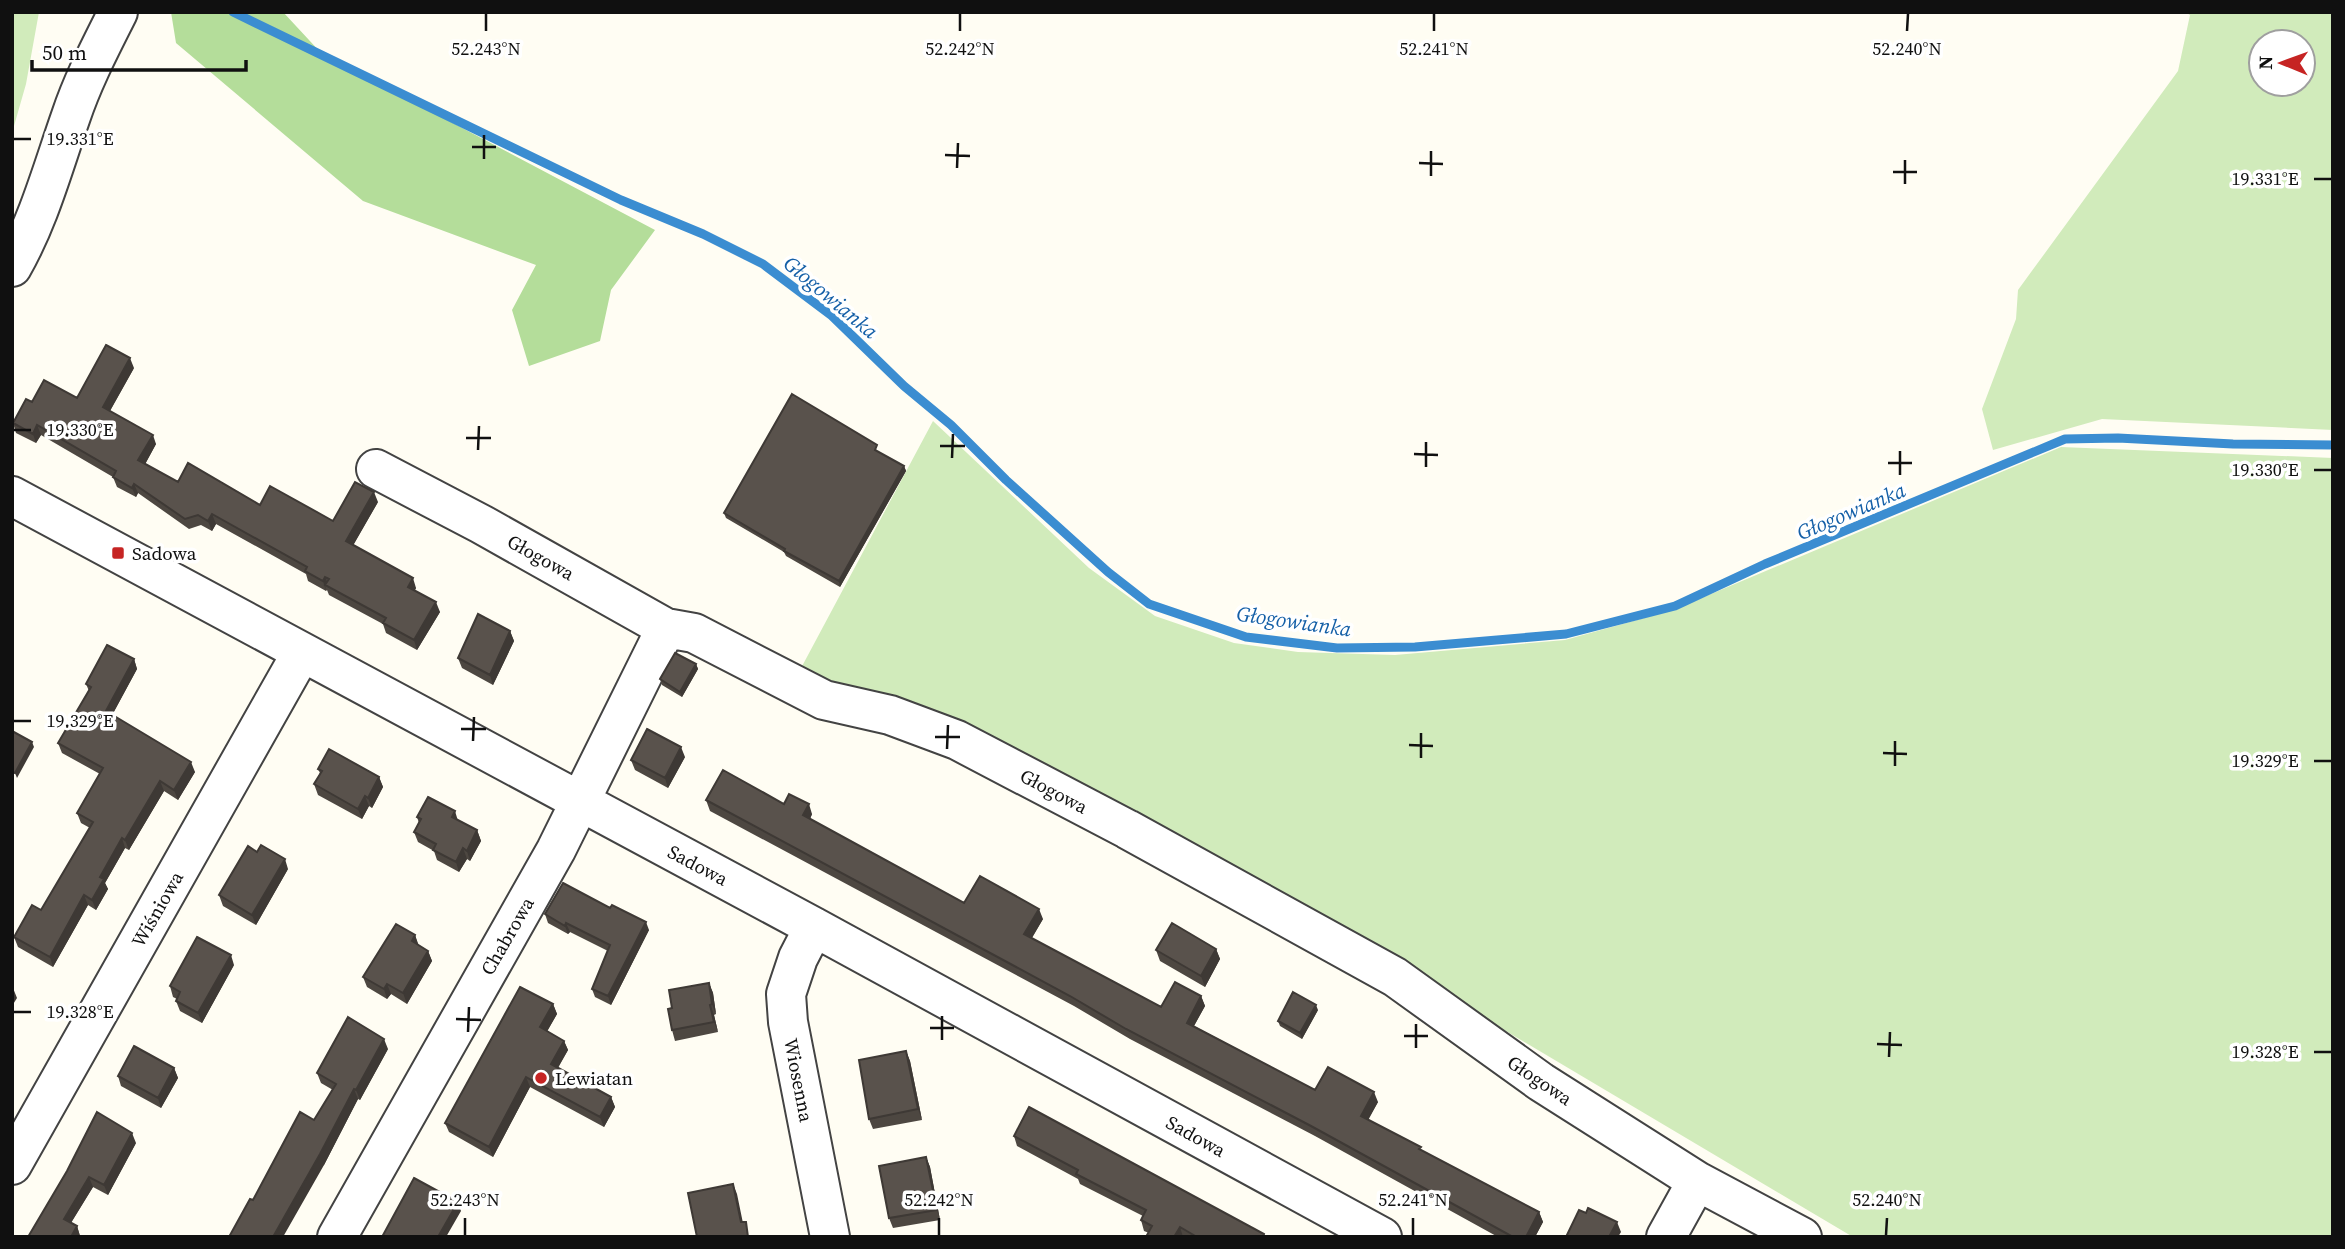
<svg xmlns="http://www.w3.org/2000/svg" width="2345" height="1249" font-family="'Source Serif 4',serif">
	<rect width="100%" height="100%" fill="#fffdf3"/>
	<!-- green -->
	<path fill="#d1ebbb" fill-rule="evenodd" d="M12 12H39L26 84 12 133Z
		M2185 12H2333V430L2102 419 1993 450 1982 409 2016 319 2018 290 2178 71 2190 15ZM2261 42H2303V84H2261Z
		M933 421 1089 568 1155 616 1234 643 1298 652 1395 655 1565 640 1673 610 2061 447 2333 458V1237H1853L1383 958 908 706 800 670Z"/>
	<!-- forest -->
	<path fill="#b4dd9a" d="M171 12H283L322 54 655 230 611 290 600 341 529 366 512 310 536 265 363 201 176 43Z"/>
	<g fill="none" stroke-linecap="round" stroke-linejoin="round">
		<!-- stream -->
		<path stroke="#3b8dd1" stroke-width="9" d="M233 12 621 200 703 234 763 264 832 316 904 386 951 425 1006 480 1108 572 1149 604 1246 637 1337 648 1415 647 1566 634 1675 606 1765 564 2065 439 2118 438 2233 444 2333 445"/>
		<defs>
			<path id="minor" d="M12 267C39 220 53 167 71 116 83 80 101 46 118 12
				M376 469 481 524 666 628 694 633 824 700 890 715 957 740 1127 829 1395 977 1541 1082 1697 1181
				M12 496 814 927 1382 1237
				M814 927 798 958 786 994 788 1022 830 1237
				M12 1165 302 652
				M337 1237 556 850 666 628
				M1666 1237 1697 1181 1802 1237"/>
		</defs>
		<!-- minor casing -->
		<use href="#minor" stroke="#434343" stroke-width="42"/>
		<!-- minor -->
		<use href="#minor" stroke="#fff" stroke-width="38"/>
	</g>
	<!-- wall -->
	<path fill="#4d4741" d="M134 368 110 411 156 444 145 464 178 482 260 505 333 521 378 502 353 545 416 588 415 590 440 612 417 650 386 633 383 624 329 595 327 590 326 591 308 581 306 574 216 524 212 531 201 525 189 529 138 493 136 497 117 487 113 477 41 435 36 443 16 433 13 423 32 402 77 398Z
		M879 451V452L904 466 906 471 840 587 786 556 784 552 726 518 724 513Z
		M510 631 514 641 493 685 462 668 458 658Z
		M134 659 137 669 112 715 195 772 178 800 164 791 129 850 125 848 105 883 108 889 96 910 88 905 53 967 18 947 14 937 41 910 90 828 81 823 77 813 100 774 62 753 58 743 89 691 86 684Z
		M696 664 698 669 682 697 662 685 660 679Z
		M685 757 668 788 635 770 631 760Z
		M318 769 379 777 383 787 372 808 369 806 362 819 318 795 314 784 320 773Z
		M706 800 784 804 812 814 810 819 964 903 1043 919 1032 938 1161 1007 1201 996 1205 1006 1194 1026 1315 1090 1378 1102 1368 1119 1422 1151 1539 1212 1543 1222 1535 1237H1498L1315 1136 1130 1039 1074 1006 710 811Z
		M417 817 477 830 481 841 470 861 467 859 459 872 437 860 434 851 418 842 414 832 419 823Z
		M288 869 256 925 223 906 219 895Z
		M545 914 649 930 611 1005 595 997 592 989 608 951 570 932 568 934 548 923Z
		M415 935 418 945 428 951 432 961 407 1004 391 994 387 999 367 987 363 977Z
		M1216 949 1220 959 1205 987 1160 961 1156 950Z
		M234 965 202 1023 180 1011 176 1001 177 999 173 997 170 986Z
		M709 983 713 993 716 1014 714 1015 718 1032 675 1041 672 1030V1008Z
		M553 1004 557 1014 547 1031 564 1041 568 1050 558 1068 611 1097 615 1107 604 1127 530 1087 493 1157 449 1132 445 1123Z
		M1318 1010 1302 1039 1280 1026 1278 1021Z
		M388 1049 360 1100 358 1099 324 1165 253 1200 314 1120 333 1090 321 1083 317 1073Z
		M906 1051 910 1061 922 1120 873 1129 869 1119Z
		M174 1068 178 1078 161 1108 121 1086 118 1076Z
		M1014 1136 1265 1237H1146L1149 1233 1144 1231 1141 1220 1143 1216 1080 1184 1078 1179 1017 1146Z
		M136 1143 108 1195 93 1187 71 1223 77 1226 80 1236 28 1237 67 1171Z
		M926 1157 930 1167 940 1220 893 1228 889 1218Z"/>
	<!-- shaded-wall -->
	<path fill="#3e3935" d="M130 358 134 368 107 416 103 407Z
		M37 425 41 435 36 443 33 434Z
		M153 435 156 444 142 470 138 460Z
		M904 466 906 471 840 587 839 581Z
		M134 484 138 493 136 497 132 488Z
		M374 492 378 502 350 551 346 541Z
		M212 514 216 524 212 531 208 521Z
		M325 577 329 587 325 585 326 591 323 581Z
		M413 578 416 588 411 596 408 587Z
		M436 602 440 612 417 650 414 640Z
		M510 631 514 641 493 685 490 675Z
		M134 659 137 669 109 721 106 711Z
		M696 664 698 669 682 697 680 692Z
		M32 742 34 747 17 778 15 773Z
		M681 747 685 757 668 788 665 778Z
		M191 762 195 772 178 800 174 790Z
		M379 777 383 787 372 808 368 798Z
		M160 781 164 791 129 850 125 840Z
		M365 796 369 806 362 819 358 809Z
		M809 804 812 814 807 826 803 815Z
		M455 811 458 821 452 817Z
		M477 830 481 841 470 861 467 851Z
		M122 838 125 848 105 883 108 889 96 910 92 900 100 877Z
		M463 848 467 859 459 872 456 862Z
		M285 859 288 869 256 925 252 915Z
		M84 895 88 905 53 967 50 957Z
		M1039 909 1043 919 1028 944 1024 934Z
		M646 922 649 930 611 1005 608 996Z
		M566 923 570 932 568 934 565 926Z
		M415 935 419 946 412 941Z
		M1216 949 1220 959 1205 987 1201 976Z
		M428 951 432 961 407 1004 403 993Z
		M231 955 234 965 202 1023 198 1013Z
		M709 983 713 993 716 1014 712 1004Z
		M387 984 391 994 387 999 384 989Z
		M13 988 17 998 12 1006V989Z
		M1201 996 1205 1006 1190 1033 1187 1023Z
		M553 1004 557 1014 544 1037 540 1027Z
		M710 1005 714 1015 718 1032 714 1022Z
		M1316 1005 1318 1010 1302 1039 1300 1033Z
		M384 1039 388 1049 360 1100 356 1090Z
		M564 1041 568 1050 554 1074 551 1064Z
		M906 1051 910 1061 922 1120 918 1109Z
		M174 1068 178 1078 161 1108 158 1098Z
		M526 1077 530 1087 493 1157 489 1147Z
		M354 1089 358 1099 324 1165 283 1237H273Z
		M1374 1092 1378 1102 1365 1126 1361 1116Z
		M611 1097 615 1107 604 1127 600 1117Z
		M132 1133 136 1143 108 1195 104 1185Z
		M926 1157 930 1167 940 1220 937 1210Z
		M89 1177 93 1187 67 1229 64 1219Z
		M733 1184 737 1194 745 1233 741 1222Z
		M458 1202 461 1211 446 1237H438Z
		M1539 1212 1543 1222 1535 1237H1526Z
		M1617 1222 1621 1232 1618 1237H1609Z
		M77 1226 80 1236 71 1237Z
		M1180 1227 1183 1237H1174Z"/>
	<!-- building -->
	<path fill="#59524c" stroke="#3e3935" stroke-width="2" d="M106 345 130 358 103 407 153 435 138 460 178 482 188 463 260 505 270 486 333 521 355 482 374 492 346 541 413 578 408 587 436 602 414 640 383 623 386 618 325 585 329 579 325 577 323 581 305 571 307 567 212 514 208 521 198 515 185 519 134 484 132 488 113 477 116 471 37 425 33 434 13 423 26 399 32 402 44 380 77 398Z
		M792 394 877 445 875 450 904 466 839 581 784 551 785 549 724 513Z
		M478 614 510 631 490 675 458 658Z
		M107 645 134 659 106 711 191 762 174 790 160 781 125 840 122 838 100 877 104 879 92 900 84 895 50 957 14 937 32 905 41 910 93 822 77 813 103 768 58 743 91 687 86 684Z
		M675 653 696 664 680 692 660 679Z
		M647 729 681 747 665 778 631 760Z
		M12 731 32 742 15 773 12 772Z
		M329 749 379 777 368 798 365 796 358 809 314 784 322 771 318 769Z
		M723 770 784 804 789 794 809 804 803 815 964 903 980 876 1039 909 1024 934 1161 1007 1175 982 1201 996 1187 1023 1315 1090 1328 1067 1374 1092 1361 1116 1421 1147 1419 1149 1539 1212 1526 1237H1513L1311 1126 1126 1029 1070 996 706 800Z
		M428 797 455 811 452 817 477 830 467 851 463 848 456 862 433 850 436 844 414 832 421 819 417 817Z
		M261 845 285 859 252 915 219 895 248 846 257 852Z
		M563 883 610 908 612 905 646 922 608 996 592 989 610 945 566 923 565 926 545 914Z
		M1172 923 1216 949 1201 976 1156 950Z
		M396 924 415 935 412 941 428 951 403 993 387 984 384 989 363 977Z
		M197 937 231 955 198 1013 176 1001 180 992 170 986Z
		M709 983 712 1004 710 1005 714 1022 672 1030 668 1009 672 1008 669 990Z
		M520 987 553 1004 540 1027 564 1041 551 1064 611 1097 600 1117 526 1077 489 1147 445 1123Z
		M1293 992 1316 1005 1300 1033 1278 1021Z
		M348 1017 384 1039 356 1090 354 1089 320 1154 273 1237H229L250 1199 253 1200 300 1112 314 1120 336 1084 317 1073Z
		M134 1046 174 1068 158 1098 118 1076Z
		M906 1051 918 1109 869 1119 859 1060Z
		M1029 1107 1264 1234 1263 1237H1197L1180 1227 1174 1237H1146L1152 1226 1141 1220 1146 1210 1076 1174 1078 1170 1014 1136Z
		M97 1112 132 1133 104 1185 89 1177 64 1219 77 1226 71 1237H28L67 1171Z
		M926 1157 937 1210 889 1218 879 1166Z
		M414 1178 458 1202 438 1237H382Z
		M733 1184 741 1222H746L748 1237H697L688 1193Z
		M1588 1208 1617 1222 1609 1237H1566L1579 1210 1586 1213Z"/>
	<!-- ticks -->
	<path fill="none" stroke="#101010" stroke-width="2.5" d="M486 31V14M960 31V14M1434 31V14M1907 31 1908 14M14 139H31M472 147H496M945 155 970 156M484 159V135M1419 163 1443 164M957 168 958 143M1893 172H1917M1431 176V151M2314 179H2331M1905 184V160M14 430H31M466 438H491M940 446H965M478 450 479 426M1414 454 1438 455M952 458 953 434M1888 463H1912M1426 467V442M2314 470H2331M1900 475V451M14 721H31M461 729H486M935 737H960M473 741 474 717M1409 745 1433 746M947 749 948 725M1883 753 1907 754M1421 758V733M2314 761H2331M1895 766V741M14 1012H31M456 1019 481 1020M930 1028H954M468 1032 469 1007M1404 1036H1428M942 1040V1016M1877 1044 1902 1045M1416 1048V1024M2314 1052H2331M1889 1057 1890 1032M465 1235V1218M939 1235V1218M1413 1235V1218M1886 1235 1887 1218"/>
	<!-- markers -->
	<g fill="#c62423" stroke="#fff" stroke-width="2.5">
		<rect x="111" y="546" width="14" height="14" rx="3.5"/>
		<circle cx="541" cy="1078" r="7"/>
	</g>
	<g text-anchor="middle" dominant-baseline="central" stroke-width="7" stroke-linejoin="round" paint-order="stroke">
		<!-- poi labels -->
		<g font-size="19" fill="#101010" stroke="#fff" text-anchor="start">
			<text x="132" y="553">Sadowa</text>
			<text x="555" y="1078">Lewiatan</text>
		</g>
		<!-- street labels -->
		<g font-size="19" fill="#101010" stroke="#fff">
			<text transform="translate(541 557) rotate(29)">Głogowa</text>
			<text transform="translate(1054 791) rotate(28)">Głogowa</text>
			<text transform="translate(698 865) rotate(28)">Sadowa</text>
			<text transform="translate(157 909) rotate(-60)">Wiśniowa</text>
			<text transform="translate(507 936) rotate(-60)">Chabrowa</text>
			<text transform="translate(799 1080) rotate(79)">Wiosenna</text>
			<text transform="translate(1540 1080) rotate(34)">Głogowa</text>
			<text transform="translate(1196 1136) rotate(29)">Sadowa</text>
		</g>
		<!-- water labels -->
		<g font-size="21" font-style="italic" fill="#145fa7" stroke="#fff">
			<text transform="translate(831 297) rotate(40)">Głogowianka</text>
			<text transform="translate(1851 511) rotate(-23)">Głogowianka</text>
			<text transform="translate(1294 621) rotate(8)">Głogowianka</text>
		</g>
	</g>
	<g font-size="18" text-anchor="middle" fill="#101010" stroke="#fff" stroke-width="7" stroke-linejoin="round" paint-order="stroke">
		<text x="486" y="55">52.243°N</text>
		<text x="960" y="55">52.242°N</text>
		<text x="1434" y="55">52.241°N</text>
		<text x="1907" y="55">52.240°N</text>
		<text x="80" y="145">19.331°E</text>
		<text x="2265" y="185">19.331°E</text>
		<text x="80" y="436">19.330°E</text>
		<text x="2265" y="476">19.330°E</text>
		<text x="80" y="727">19.329°E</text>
		<text x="2265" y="767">19.329°E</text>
		<text x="80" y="1018">19.328°E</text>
		<text x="2265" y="1058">19.328°E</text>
		<text x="465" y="1206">52.243°N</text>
		<text x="939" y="1206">52.242°N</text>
		<text x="1413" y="1206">52.241°N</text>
		<text x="1887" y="1206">52.240°N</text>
	</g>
	<!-- border -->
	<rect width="2345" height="1249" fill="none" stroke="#101010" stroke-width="28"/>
	<!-- north arrow -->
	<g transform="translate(2282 63) rotate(271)"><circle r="33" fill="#ffffff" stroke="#9f9f9f" stroke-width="2"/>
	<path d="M0-5L12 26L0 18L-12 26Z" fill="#c62423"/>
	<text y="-10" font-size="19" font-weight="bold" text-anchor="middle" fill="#101010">N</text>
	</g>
	<!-- scale -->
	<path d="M32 60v10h214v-10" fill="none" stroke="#101010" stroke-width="3.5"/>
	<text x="42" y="60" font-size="21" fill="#101010" stroke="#ffffff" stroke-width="5" paint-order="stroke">50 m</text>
</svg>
